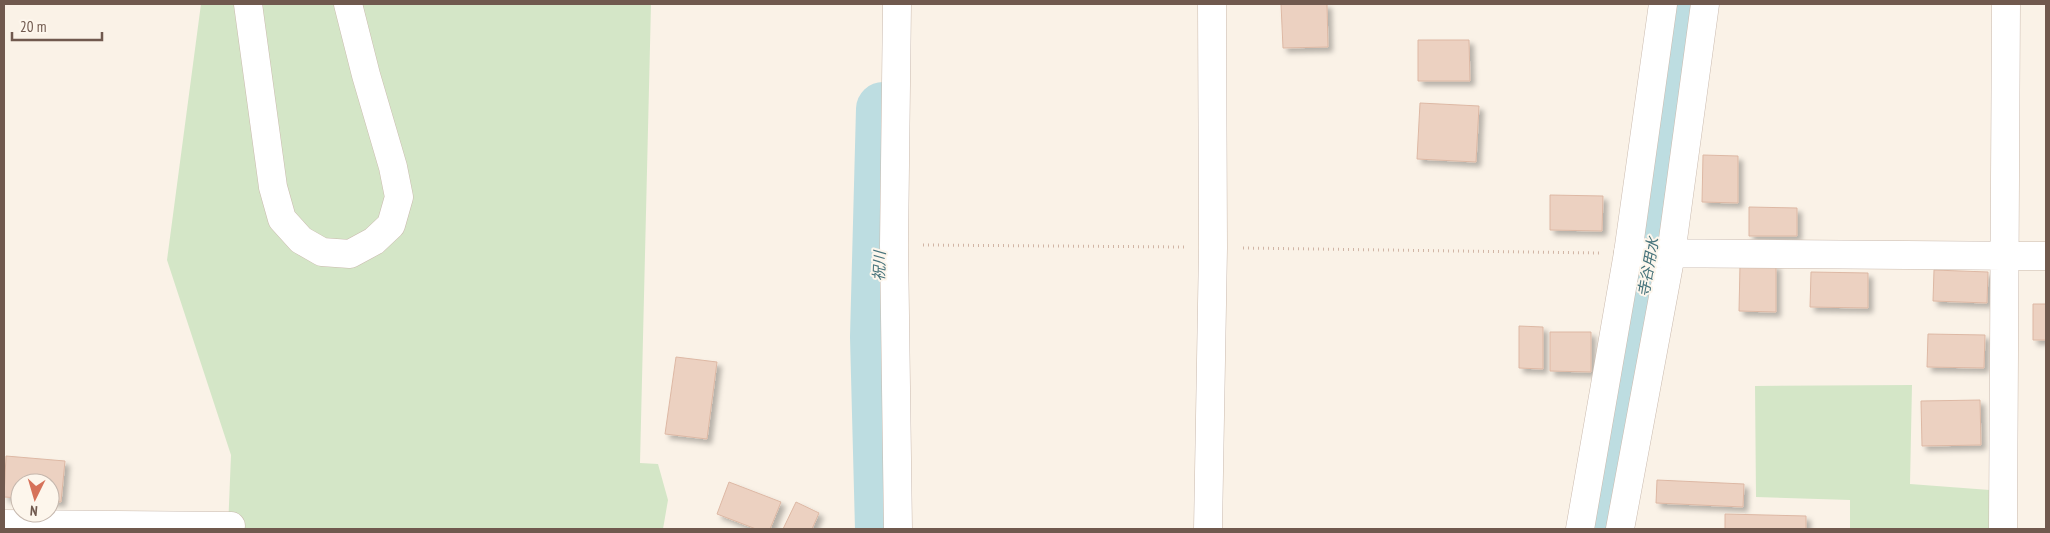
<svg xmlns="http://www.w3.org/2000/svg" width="2050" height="533" font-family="'PT Sans Narrow','Noto Sans JP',sans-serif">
	<defs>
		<filter id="shadow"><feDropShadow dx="4.5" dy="4.5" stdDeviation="2.5" flood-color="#0004"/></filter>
	</defs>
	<rect width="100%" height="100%" fill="#faf2e7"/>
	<!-- green -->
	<path fill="#d4e6c7" d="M201 4H651L640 463 658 464 668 500 663 529H228L231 455 167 260Z
		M1912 385 1910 484 2003 491V529H1850V500L1756 497 1755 386Z"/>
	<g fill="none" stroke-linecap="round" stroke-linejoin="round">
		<!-- river -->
		<path stroke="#bddde1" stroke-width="54" d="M882 529 877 337 883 109
			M1603 529 1653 241 1685 4"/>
	</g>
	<!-- building -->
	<path fill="#ecd1c1" stroke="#ddb8a4" filter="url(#shadow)" d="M1281 4H1327L1328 47 1283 48Z
		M1418 40H1469L1470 81H1418Z
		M1420 103 1479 106 1476 162 1417 159Z
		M1703 155 1738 156V203L1702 202Z
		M1550 195 1603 196 1602 231 1550 230Z
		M1749 207 1797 208V236H1749Z
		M1740 265H1776V312L1739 311Z
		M1934 270 1988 272 1987 303 1933 301Z
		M1811 272 1868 273V308L1810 307Z
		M2033 304H2046V340H2033Z
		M1519 326 1543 327V369L1519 368Z
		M1550 332H1591V372L1550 371Z
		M1928 334 1985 335 1984 368 1927 367Z
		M676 357 717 362 707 439 665 434Z
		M1980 400 1981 445 1922 446 1921 401Z
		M6 456 65 461 61 502 50 501V483H20V498L4 497Z
		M1657 480 1744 484 1743 507 1656 503Z
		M729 482 781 502 770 529H756L717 514Z
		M796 502 819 513 812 529H783Z
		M1725 514 1806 516V529H1725Z"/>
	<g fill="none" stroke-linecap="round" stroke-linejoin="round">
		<defs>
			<path id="minor" d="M897 4 894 245 898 529
				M1628 253 2046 256
				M4 524 231 526
				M1208 529 1213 248 1212 4
				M1620 529 1671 254 1705 4
				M2003 529 2006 4"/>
			<path id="tertiary" d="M248 4 273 187 282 219 301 240 322 252 350 254 374 241 391 225 399 197 393 167 366 75 348 4
				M1580 529 1628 253 1663 4"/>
		</defs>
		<!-- minor casing -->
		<use href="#minor" stroke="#cabaae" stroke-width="29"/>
		<!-- tertiary casing -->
		<use href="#tertiary" stroke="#cabaae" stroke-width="29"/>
		<!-- path -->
		<path stroke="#d1b5a5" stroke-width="3" stroke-dasharray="1 4" stroke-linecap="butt" d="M923 245 1184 247
			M1243 248 1599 253"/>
		<!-- minor -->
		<use href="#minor" stroke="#fff" stroke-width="28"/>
		<!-- tertiary -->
		<use href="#tertiary" stroke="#fff" stroke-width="28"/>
	</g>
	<g text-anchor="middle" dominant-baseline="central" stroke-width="4" stroke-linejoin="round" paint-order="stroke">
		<!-- water labels -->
		<g font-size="15" font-style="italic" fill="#47737b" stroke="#fdf6ec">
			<text transform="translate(879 266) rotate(-88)">祝川</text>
			<text transform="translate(1648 267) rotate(-80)">寺谷用水</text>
		</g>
	</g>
	<!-- border -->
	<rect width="2050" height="533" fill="none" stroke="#70594e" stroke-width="10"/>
	<!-- north arrow -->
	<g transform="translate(35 498) rotate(185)"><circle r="24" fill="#fdf6ec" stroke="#c5b7ad"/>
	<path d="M0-4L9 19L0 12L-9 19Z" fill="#d6725a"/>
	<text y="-8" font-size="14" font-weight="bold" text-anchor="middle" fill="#70594e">N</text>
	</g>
	<!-- scale -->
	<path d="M12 32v8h90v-8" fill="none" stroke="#70594e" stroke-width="2.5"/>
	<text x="20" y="32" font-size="15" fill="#70594e" stroke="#fdf6ec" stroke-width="4" paint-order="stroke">20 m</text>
</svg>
